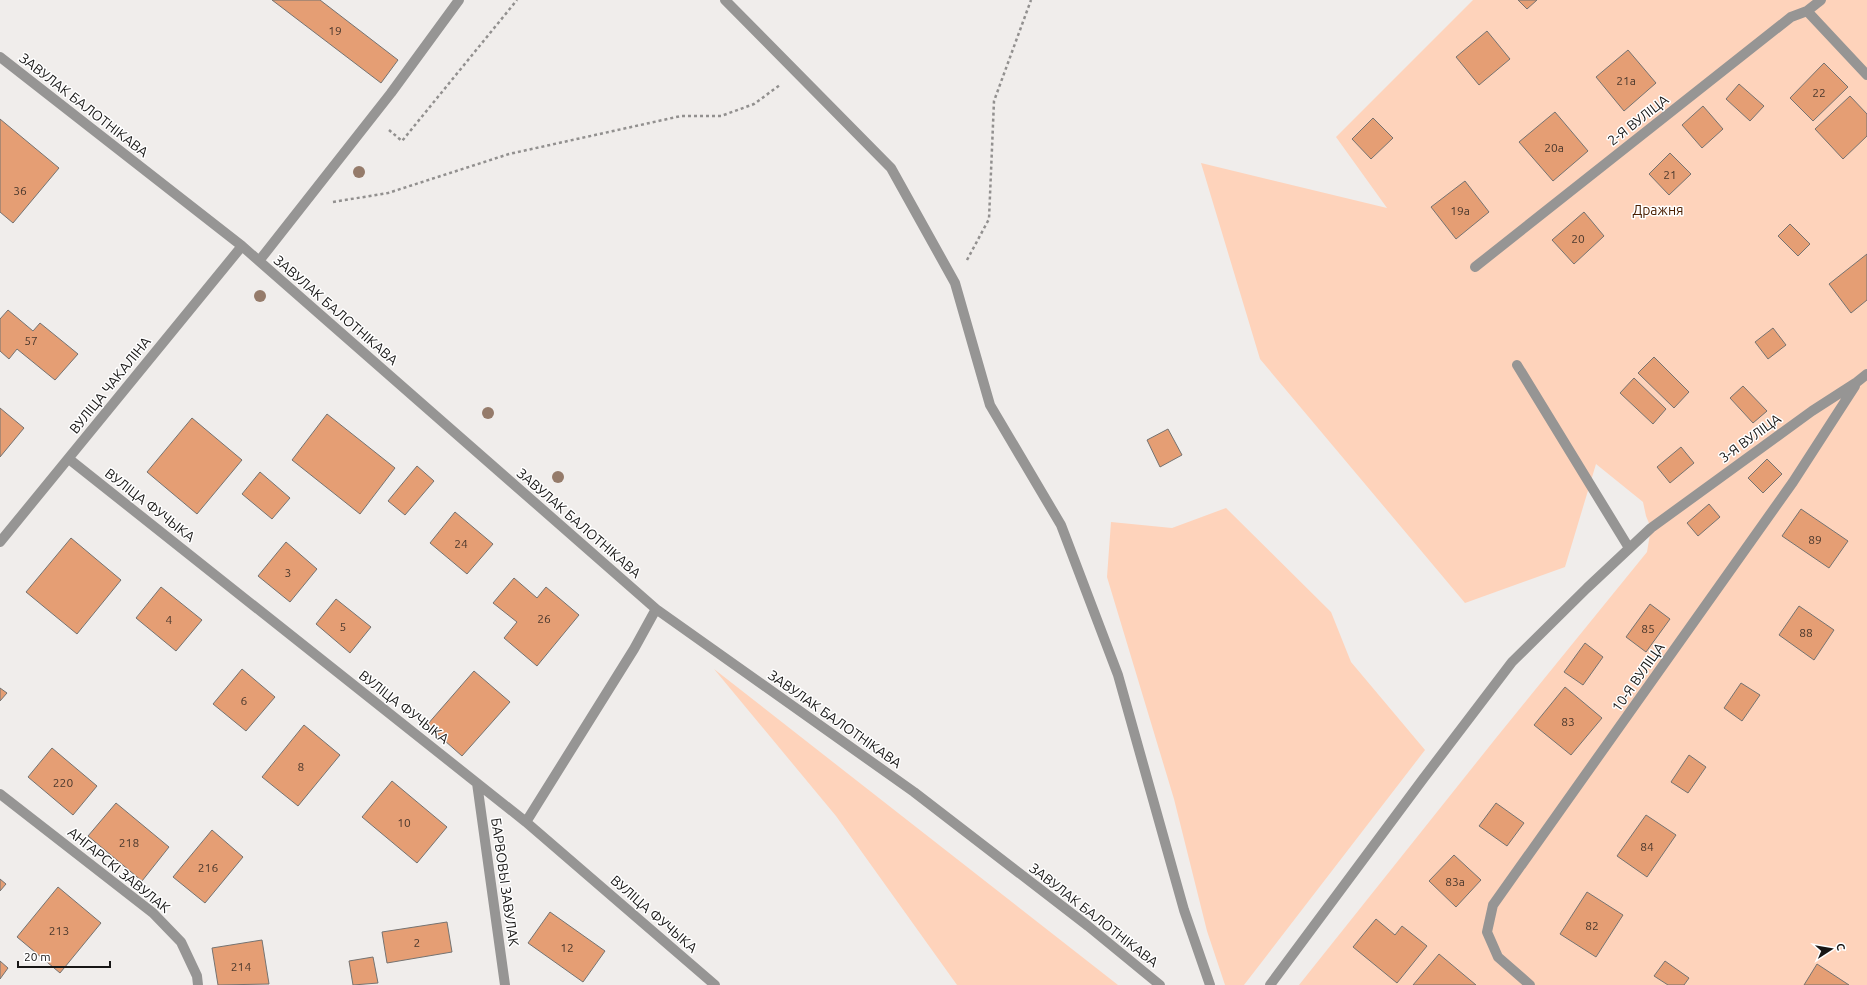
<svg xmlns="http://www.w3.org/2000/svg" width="1867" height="985" font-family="Ubuntu,sans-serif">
	<rect width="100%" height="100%" fill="#f0edeb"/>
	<!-- green -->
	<path fill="#fed3bb" d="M1473 0H1867V985H1299L1496 738 1647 552 1651 528 1646 516 1643 502 1596 464 1565 567 1465 603 1260 359 1201 163 1387 208 1336 137Z
		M1226 508 1331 612 1351 662 1425 750 1244 985H1225L1207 931 1174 799 1107 577 1111 522 1172 528Z
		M714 669 1118 985H957L836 816Z"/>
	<!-- building -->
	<path fill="#e59e74" stroke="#757371" d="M272 0H320L398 60 381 83Z
		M1518 0H1537L1527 9Z
		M1487 31 1510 59 1479 85 1456 57Z
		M1628 50 1656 83 1624 111 1596 77Z
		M1824 63 1848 87 1813 121 1790 98Z
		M1739 84 1764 106 1750 121 1726 99Z
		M1850 96 1867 114V136L1843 159 1815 129Z
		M1703 106 1723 129 1702 148 1682 125Z
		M1555 112 1588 151 1553 181 1519 142Z
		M1373 118 1393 138 1371 159 1352 139Z
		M0 119 59 168 13 223 0 212Z
		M1670 153 1691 174 1669 195 1649 174Z
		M1465 181 1489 212 1456 239 1431 207Z
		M1584 212 1604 236 1574 264 1552 240Z
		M1790 224 1810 244 1798 256 1778 236Z
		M1867 254V300L1851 313 1829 284Z
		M8 310 33 331 40 323 78 354 55 380 17 349 9 359 0 351V319Z
		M1773 328 1786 345 1768 359 1755 342Z
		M1654 357 1689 392 1674 408 1638 373Z
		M1634 378 1666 409 1653 424 1620 393Z
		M1743 386 1767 411 1753 423 1730 398Z
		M0 408 24 428 0 457Z
		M327 414 395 468 360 514 292 460Z
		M192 418 242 460 197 514 147 472Z
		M1168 429 1182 455 1160 467 1147 440Z
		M1681 447 1694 463 1670 483 1657 467Z
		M1767 459 1782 474 1763 493 1748 478Z
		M417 466 434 481 405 515 388 501Z
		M260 472 290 498 272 519 242 494Z
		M1709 504 1720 517 1698 536 1687 523Z
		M1801 509 1848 541 1829 568 1782 536Z
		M455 512 493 544 467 574 430 543Z
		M71 538 121 580 77 634 26 592Z
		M286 542 317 569 290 602 258 576Z
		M514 578 537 598 546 587 579 615 537 666 504 638 517 622 493 603Z
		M161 587 202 620 176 651 136 618Z
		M336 599 371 627 350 653 316 624Z
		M1650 604 1670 619 1646 652 1626 637Z
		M1799 606 1834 630 1814 660 1779 635Z
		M1585 643 1603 657 1583 685 1564 672Z
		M242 669 275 697 246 731 213 704Z
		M474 671 510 702 462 756 427 725Z
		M1741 683 1760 695 1742 721 1724 708Z
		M1565 687 1602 718 1571 755 1534 725Z
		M0 688 7 693 0 701Z
		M304 725 340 755 298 806 262 777Z
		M52 748 97 786 73 815 28 777Z
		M1689 755 1706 767 1688 793 1671 782Z
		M392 781 447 827 417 863 362 817Z
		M116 803 169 847 142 881 88 836Z
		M1496 803 1524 823 1507 846 1479 826Z
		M1646 815 1676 835 1647 877 1617 856Z
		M212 830 243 857 205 903 173 877Z
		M1454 855 1481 880 1456 907 1429 881Z
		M0 879 6 884 0 891Z
		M58 887 101 923 60 973 17 937Z
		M1587 892 1623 915 1596 957 1560 934Z
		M550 912 605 951 583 982 528 943Z
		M1376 919 1395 935 1402 926 1427 946 1397 983 1353 947Z
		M447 922 452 952 387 963 382 932Z
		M262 940 269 984 218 985 212 948Z
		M1439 954 1476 985H1413Z
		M373 957 378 983 353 985 349 961Z
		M0 961 8 968 0 979Z
		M1665 961 1689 978 1684 985H1668L1654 976Z
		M1817 964 1849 985H1804Z"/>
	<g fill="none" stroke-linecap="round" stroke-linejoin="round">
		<!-- path -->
		<path stroke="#92908f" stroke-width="2.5" stroke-dasharray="3 3" stroke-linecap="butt" d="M389 130 402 141 517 0
			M333 202 388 193 509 154 681 116H721L754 104 780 85
			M967 260 989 219 994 101 1031 0"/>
		<!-- minor -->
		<path stroke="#969594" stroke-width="10" d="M725 0 891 168 955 283 990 405 1061 525 1118 675 1184 910 1210 985
			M1807 11 1867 75
			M0 57 242 246 656 609 914 792 1088 926 1160 985
			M259 261 391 93 459 0
			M1475 267 1791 17 1807 11 1821 0
			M1517 365 1629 548
			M69 459 526 822 715 985
			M0 542 242 246
			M477 783 505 985
			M0 794 153 913 181 942 197 976 198 985
			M526 822 634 649 656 609
			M1270 985 1423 779 1512 662 1587 588 1651 528 1812 411 1857 382 1867 374
			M1530 985 1498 957 1487 932 1493 905 1793 482 1855 386"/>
	</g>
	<!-- trees -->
	<g fill="#957b6a">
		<circle cx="359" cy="172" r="6"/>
		<circle cx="260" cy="296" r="6"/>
		<circle cx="488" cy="413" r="6"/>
		<circle cx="558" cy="477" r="6"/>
	</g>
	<g text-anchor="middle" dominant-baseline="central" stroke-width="3" stroke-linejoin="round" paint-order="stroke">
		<!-- number labels -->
		<g font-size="12" fill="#4a382d">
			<text x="335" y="30">19</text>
			<text x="1626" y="80">21а</text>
			<text x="1819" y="92">22</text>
			<text x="1554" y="147">20а</text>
			<text x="1670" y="174">21</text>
			<text x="20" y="190">36</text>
			<text x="1460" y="210">19а</text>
			<text x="1578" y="238">20</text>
			<text x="31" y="340">57</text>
			<text x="1815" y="539">89</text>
			<text x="461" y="543">24</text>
			<text x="288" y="572">3</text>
			<text x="544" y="618">26</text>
			<text x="169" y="619">4</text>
			<text x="343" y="626">5</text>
			<text x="1648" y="628">85</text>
			<text x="1806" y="632">88</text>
			<text x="244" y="700">6</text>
			<text x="1568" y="721">83</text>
			<text x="301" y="766">8</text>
			<text x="63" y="782">220</text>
			<text x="404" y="822">10</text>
			<text x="129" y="842">218</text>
			<text x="1647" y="846">84</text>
			<text x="208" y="867">216</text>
			<text x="1455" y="881">83а</text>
			<text x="1592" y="925">82</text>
			<text x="59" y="930">213</text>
			<text x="417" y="942">2</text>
			<text x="567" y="947">12</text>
			<text x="241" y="966">214</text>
		</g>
		<!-- street labels -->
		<g font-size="14" fill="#171615" stroke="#fff">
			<text transform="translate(84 105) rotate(38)">ЗАВУЛАК БАЛОТНІКАВА</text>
			<text transform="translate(1638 120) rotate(-38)">2-Я ВУЛІЦА</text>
			<text transform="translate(336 310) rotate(41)">ЗАВУЛАК БАЛОТНІКАВА</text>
			<text transform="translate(110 385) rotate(-51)">ВУЛІЦА ЧАКАЛІНА</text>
			<text transform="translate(1750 438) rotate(-36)">3-Я ВУЛІЦА</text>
			<text transform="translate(150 505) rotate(38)">ВУЛІЦА ФУЧЫКА</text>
			<text transform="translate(579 523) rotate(41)">ЗАВУЛАК БАЛОТНІКАВА</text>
			<text transform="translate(1638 677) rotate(-55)">10-Я ВУЛІЦА</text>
			<text transform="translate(404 707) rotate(38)">ВУЛІЦА ФУЧЫКА</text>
			<text transform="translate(835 719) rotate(35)">ЗАВУЛАК БАЛОТНІКАВА</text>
			<text transform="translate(119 870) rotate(39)">АНГАРСКІ ЗАВУЛАК</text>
			<text transform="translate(505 882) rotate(82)">БАРВОВЫ ЗАВУЛАК</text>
			<text transform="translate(654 914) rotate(41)">ВУЛІЦА ФУЧЫКА</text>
			<text transform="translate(1094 915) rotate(38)">ЗАВУЛАК БАЛОТНІКАВА</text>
		</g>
		<!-- park labels -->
		<g font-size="14" fill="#4a1e00" stroke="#fff">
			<text x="1658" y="210">Дражня</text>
		</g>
	</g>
	<!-- north arrow -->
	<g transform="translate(1831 949) rotate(78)" stroke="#ffffff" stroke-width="3" paint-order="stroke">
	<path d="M0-3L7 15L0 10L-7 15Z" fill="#171615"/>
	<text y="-6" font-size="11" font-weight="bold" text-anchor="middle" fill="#171615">С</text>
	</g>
	<!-- scale -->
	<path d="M18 961v6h92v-6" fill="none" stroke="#171615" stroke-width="2"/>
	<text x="24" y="961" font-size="12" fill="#171615" stroke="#ffffff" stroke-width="3" paint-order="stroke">20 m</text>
</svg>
